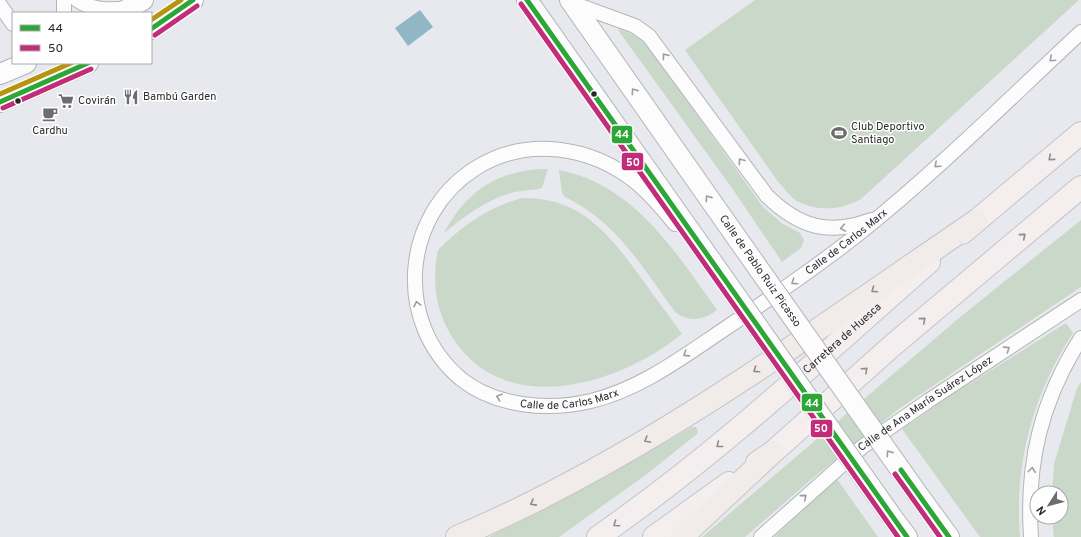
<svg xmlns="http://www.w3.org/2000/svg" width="1081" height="537" font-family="Overpass,sans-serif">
	<rect width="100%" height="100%" fill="#e8e9ee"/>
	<!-- green -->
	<path fill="#cad8c9" d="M755 0H1079L861 199C842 210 817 212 797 201 790 197 784 188 779 183L685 50Z
		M619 29 634 35 648 46 763 207 783 224 800 233 804 240 801 248 782 262 734 191 618 30Z
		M548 169 542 188C532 191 521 190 511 193 486 200 464 217 444 233 466 191 499 169 548 169Z
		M559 170C633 184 676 252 717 310 704 320 689 323 675 312 642 267 617 222 565 197L562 193Z
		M523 198C581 198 607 232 639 275 653 295 668 314 682 334 619 385 503 421 451 335 435 309 432 280 438 250 462 226 489 206 523 198Z
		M1081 220V287L900 408 814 477 745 537H702L959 318Z
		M1066 323 1073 333C1033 394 1014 464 1020 537H980L902 429 950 396Z
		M1081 382V537H1054L1052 517H1061V493H1052L1054 464 1077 388Z
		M692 427H696L698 431 697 434 647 474 559 537H489L600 480Z
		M837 479 878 537H774Z"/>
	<!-- water -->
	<path fill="#91b7c7" d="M420 10 433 27 408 46 395 28Z"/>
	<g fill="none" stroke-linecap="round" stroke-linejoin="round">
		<defs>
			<g id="minor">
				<path d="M64 0V13"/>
				<path d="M77 0C93 11 112 10 130 8"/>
				<path d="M572 3 635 26 649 36 767 196C799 227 828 236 871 220"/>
				<path d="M0 5 13 24"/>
				<path id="s1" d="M675 224C663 209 651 195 637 183 591 146 527 136 476 168 402 214 393 322 461 379 496 407 549 411 591 401 641 389 684 356 726 328 772 297 818 266 862 231 938 170 1009 99 1081 32"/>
				<path id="s2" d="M761 537 862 447 928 401 1081 300"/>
				<path d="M1031 537C1026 463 1041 401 1081 338"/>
			</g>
			<path id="secondary" d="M527 0 712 262
				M570 0 739 241
				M121 13 143 0
				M151 29 193 0
				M0 74 26 63
				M0 102 88 63
				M919 496 949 537
				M892 517 907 537"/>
			<g id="trunk">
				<path d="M962 233 1081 133"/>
				<path d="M757 463 773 452 893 345 1081 187"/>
				<path id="s3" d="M598 537C716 455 821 357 929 262"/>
				<path d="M654 537 729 483"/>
			</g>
			<path id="motorway" d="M457 537C644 458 809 334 976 221
				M682 537 773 452"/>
		</defs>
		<!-- minor casing -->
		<use href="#minor" stroke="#b3b4b8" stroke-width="16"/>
		<!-- secondary casing -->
		<use href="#secondary" stroke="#b3b4b8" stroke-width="22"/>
		<!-- trunk casing -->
		<use href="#trunk" stroke="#c4c4c7" stroke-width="24"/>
		<!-- motorway casing -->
		<use href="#motorway" stroke="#c4c4c7" stroke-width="24"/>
		<!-- minor -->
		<use href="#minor" stroke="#fcfcfc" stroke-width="14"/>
		<!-- secondary -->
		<use href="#secondary" stroke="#fcfcfc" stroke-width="20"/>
		<!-- trunk -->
		<use href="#trunk" stroke="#f4efee" stroke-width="22"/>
		<!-- motorway -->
		<use href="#motorway" stroke="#f1ecea" stroke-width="22"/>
		<defs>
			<path id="secondary-bridge" d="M739 241 919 496
				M712 262 892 517"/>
		</defs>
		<!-- secondary-bridge casing -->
		<use href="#secondary-bridge" stroke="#b3b4b8" stroke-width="22" stroke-linecap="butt"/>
		<!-- secondary-bridge -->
		<use href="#secondary-bridge" stroke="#fcfcfc" stroke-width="20"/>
		<defs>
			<path id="bus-1" d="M527 0 907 537
				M151 29 193 0
				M0 102 88 63
				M901 470 949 537"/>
			<path id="bus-2" d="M521 4 898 537
				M155 35 197 6
				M3 108 91 69
				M895 474 940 537"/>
			<path id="bus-3" d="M151 20 181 0
				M0 94 71 63"/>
		</defs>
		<!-- bus-1 casing -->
		<use href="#bus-1" stroke="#fff" stroke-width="8"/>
		<!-- bus-2 casing -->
		<use href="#bus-2" stroke="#fff" stroke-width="8"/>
		<!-- bus-3 casing -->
		<use href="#bus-3" stroke="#fff" stroke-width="8"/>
		<!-- bus-1 -->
		<use href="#bus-1" stroke="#2ca737" stroke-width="5"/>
		<!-- bus-2 -->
		<use href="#bus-2" stroke="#c12d78" stroke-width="5"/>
		<!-- bus-3 -->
		<use href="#bus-3" stroke="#b7940e" stroke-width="5"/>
	</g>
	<!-- one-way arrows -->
	<defs><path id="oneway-chevron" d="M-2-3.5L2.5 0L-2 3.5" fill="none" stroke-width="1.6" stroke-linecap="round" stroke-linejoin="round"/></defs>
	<g stroke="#9d9e9f">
		<use href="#oneway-chevron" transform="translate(665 56) rotate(-127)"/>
		<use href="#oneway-chevron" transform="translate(1052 59) rotate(137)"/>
		<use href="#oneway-chevron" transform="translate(634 91) rotate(-125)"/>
		<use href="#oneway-chevron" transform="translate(741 161) rotate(-126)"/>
		<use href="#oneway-chevron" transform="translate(937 165) rotate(138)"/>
		<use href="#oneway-chevron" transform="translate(708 198) rotate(-125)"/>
		<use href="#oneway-chevron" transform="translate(843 228) rotate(170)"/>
		<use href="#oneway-chevron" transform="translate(794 282) rotate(146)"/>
		<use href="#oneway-chevron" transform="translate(417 304) rotate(-102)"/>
		<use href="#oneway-chevron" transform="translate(1007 349) rotate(-33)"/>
		<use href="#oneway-chevron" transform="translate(686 354) rotate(147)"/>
		<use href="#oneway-chevron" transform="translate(499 397) rotate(-161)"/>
		<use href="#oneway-chevron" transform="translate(889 453) rotate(-125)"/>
		<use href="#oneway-chevron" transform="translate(1032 470) rotate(-83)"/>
		<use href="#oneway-chevron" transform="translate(804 497) rotate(-41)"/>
	</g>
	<g stroke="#8e8c8e">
		<use href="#oneway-chevron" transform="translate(1051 158) rotate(140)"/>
		<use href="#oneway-chevron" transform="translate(1023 236) rotate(-40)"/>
		<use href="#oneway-chevron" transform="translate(923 320) rotate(-40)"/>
		<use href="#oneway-chevron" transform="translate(865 370) rotate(-42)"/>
		<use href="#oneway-chevron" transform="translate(719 445) rotate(142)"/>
		<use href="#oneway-chevron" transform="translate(616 524) rotate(145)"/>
	</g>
	<g stroke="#8d8b8c">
		<use href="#oneway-chevron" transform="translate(874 290) rotate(146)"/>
		<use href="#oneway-chevron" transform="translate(756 370) rotate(146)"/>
		<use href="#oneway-chevron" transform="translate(647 440) rotate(150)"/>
		<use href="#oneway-chevron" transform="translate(533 503) rotate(152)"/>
	</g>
	<!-- icons -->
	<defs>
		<symbol id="restaurant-bare" viewBox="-9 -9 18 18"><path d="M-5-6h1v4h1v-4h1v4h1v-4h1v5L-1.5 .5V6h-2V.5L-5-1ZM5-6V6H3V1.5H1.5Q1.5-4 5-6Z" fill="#6c6d71" stroke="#fff" stroke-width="2.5" paint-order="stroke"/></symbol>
		<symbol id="supermarket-bare" viewBox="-9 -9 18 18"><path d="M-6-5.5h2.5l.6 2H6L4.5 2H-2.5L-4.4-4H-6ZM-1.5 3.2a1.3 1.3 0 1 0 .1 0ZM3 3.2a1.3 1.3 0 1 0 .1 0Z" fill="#6c6d71" stroke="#fff" stroke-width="2.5" paint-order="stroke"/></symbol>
		<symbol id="cafe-bare" viewBox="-9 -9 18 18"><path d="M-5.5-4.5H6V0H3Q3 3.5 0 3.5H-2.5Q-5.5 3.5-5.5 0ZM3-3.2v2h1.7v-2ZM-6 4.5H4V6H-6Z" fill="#6c6d71" stroke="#fff" stroke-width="2.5" paint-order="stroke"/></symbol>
		<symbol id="stadium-bare" viewBox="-9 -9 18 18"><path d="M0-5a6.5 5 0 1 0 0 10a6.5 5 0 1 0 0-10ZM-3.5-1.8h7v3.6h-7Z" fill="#6c6d71" stroke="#fff" stroke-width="2.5" paint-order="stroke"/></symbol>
	</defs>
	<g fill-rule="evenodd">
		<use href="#restaurant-bare" x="120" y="86" width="22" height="22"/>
		<use href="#supermarket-bare" x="55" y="90" width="22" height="22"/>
		<use href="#cafe-bare" x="39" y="103" width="22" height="22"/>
		<use href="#stadium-bare" x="828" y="122" width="22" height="22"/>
	</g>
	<!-- markers -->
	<g fill="#292a2d" stroke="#fff" stroke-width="1.5">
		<circle cx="594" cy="94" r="3.5"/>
		<circle cx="18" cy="101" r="3.5"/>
	</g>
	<g text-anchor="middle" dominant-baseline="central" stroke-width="3" stroke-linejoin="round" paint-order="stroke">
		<!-- poi labels -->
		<g font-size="11" fill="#292a2d" stroke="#fff" text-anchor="start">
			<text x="143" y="97">Bambú Garden</text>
			<text x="78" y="101">Covirán</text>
			<text x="851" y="127">Club Deportivo<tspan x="851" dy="13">Santiago</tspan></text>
			<text x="50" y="131" text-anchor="middle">Cardhu</text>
		</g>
		<!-- street labels -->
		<g font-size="11" fill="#292a2d" stroke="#fff">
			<text stroke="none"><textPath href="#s1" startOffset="913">Calle de Carlos Marx</textPath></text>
			<text transform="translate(760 271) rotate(55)">Calle de Pablo Ruiz Picasso</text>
			<text stroke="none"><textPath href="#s3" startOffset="315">Carretera de Huesca</textPath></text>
			<text stroke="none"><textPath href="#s1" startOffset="589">Calle de Carlos Marx</textPath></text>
			<text stroke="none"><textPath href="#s2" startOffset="212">Calle de Ana María Suárez López</textPath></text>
		</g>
	</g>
	<g stroke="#fff" stroke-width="1.5">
		<rect x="611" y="125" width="22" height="19" rx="4" fill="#2ca737"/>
		<rect x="621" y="152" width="23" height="19" rx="4" fill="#c12d78"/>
		<rect x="801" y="393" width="22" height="19" rx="4" fill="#2ca737"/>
		<rect x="810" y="419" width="23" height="19" rx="4" fill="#c12d78"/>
	</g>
	<g font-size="11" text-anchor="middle" font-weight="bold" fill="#fff">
		<text x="622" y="138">44</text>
		<text x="633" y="166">50</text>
		<text x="812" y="407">44</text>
		<text x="821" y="432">50</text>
	</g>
	<!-- legend -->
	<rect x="12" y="12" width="140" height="52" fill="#ffffff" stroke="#a9aaab"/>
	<rect x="20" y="25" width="20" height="6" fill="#2ca737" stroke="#a9aaab"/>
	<text x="48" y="32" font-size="12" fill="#292a2d">44</text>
	<rect x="20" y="45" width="20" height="6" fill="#c12d78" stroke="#a9aaab"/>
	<text x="48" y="52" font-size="12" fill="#292a2d">50</text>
	<!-- north arrow -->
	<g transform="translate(1049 505) rotate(234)"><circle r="19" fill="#ffffff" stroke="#a9aaab"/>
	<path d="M0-3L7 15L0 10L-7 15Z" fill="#6c6d71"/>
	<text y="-6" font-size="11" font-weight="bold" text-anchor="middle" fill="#292a2d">N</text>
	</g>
</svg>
